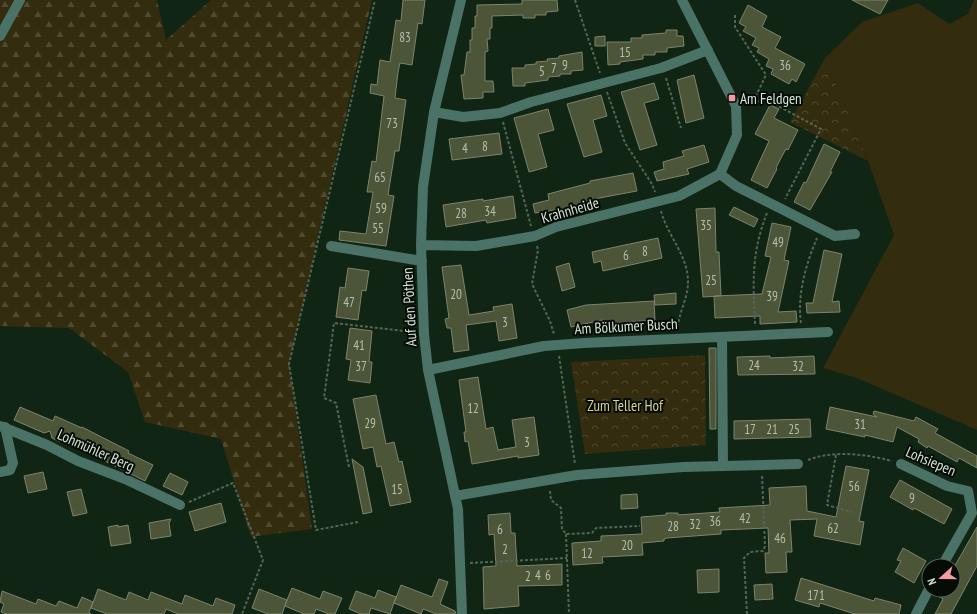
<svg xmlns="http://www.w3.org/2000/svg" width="977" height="614" font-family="'PT Sans Narrow',sans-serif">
	<defs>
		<pattern id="forest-firs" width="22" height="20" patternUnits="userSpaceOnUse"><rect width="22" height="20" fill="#332c0e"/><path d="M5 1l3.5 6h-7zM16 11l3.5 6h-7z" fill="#504a30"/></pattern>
		<pattern id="park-crowns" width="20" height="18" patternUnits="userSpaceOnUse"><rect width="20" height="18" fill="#332c0e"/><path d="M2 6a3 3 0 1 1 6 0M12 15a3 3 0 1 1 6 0" fill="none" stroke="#504a30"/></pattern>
	</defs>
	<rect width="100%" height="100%" fill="#112514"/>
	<!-- green -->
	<path fill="#332c0e" d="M974 0H977V430L857 378 823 368 894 235 868 161 825 58 862 22 918 3 949 24 968 14Z"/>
	<!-- forest -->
	<path fill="url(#forest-firs)" d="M0 0H157L166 40 211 0H372L289 364 312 529 251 537 221 439 145 422 128 372 69 328 0 326Z"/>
	<!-- park -->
	<path fill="url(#park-crowns)" d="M825 58 868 161 790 122Z
		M705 355 706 445 585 454 571 362Z"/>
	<!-- building -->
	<path fill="#4c5538" stroke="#7c846a" d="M403 0H425L422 24 418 23 412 65 400 63 398 72 395 98 406 100 399 151H395L388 195 394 196 386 246 339 240 340 231 366 234 373 192H367L372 161 376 162 384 96 370 93 371 84 377 85 380 60 390 62 396 20 401 21Z
		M522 0H557L558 11 546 12V15H535V18H523V15L492 16V28H490V39H487L488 51 485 52V81H493L494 92H483V98L464 99 461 75H464L467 52H470V40H472V28H475V16H477V5L522 4Z
		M852 0H888L880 14Z
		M748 5 767 16 762 27 781 37 775 48 805 64 796 82 792 79 789 84 771 74 773 69 766 66 769 59 757 52 759 48 752 45 756 38 743 31 746 27 739 23Z
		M666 30H677V36H683L684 46 667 48V52H655V55H643V59L620 62V64L608 65 607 42H631V38H642V35L666 33Z
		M605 36V46H595V37Z
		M582 52 583 70 571 71V74H560V76L548 77V80L525 83V86H513L512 68H525V65L536 64V62L548 61 547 59 559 58V56Z
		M694 75 704 118 686 123 677 80Z
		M654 83 659 99 644 103 657 145 640 150 621 92Z
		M601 95 607 116 593 120 602 152 584 157 567 104Z
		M770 105 779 109 774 118 798 130 788 150 786 149 781 158 776 168 777 169 767 188 751 180 769 141 755 134Z
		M548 109 554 130 538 134 547 167 529 172 514 118Z
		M499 133 502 154 452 160 449 139Z
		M824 144 840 152 830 172H832L810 210 794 202 804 182 806 183Z
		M704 145 709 162 687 169 689 174 657 181 654 172 664 169 663 162 684 156 682 151Z
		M633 173 637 191 594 199V201L563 209 535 213 533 204 549 200 548 194 590 183V181Z
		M513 196 516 218 487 223 486 220 446 227 443 205 483 199V201Z
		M734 207 758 219 754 227 729 215Z
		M715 208 716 252H719L721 296 703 297 696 209Z
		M772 223 791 227 784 260 789 261 778 312 796 311 797 322 760 324V316L715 318 714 296 762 294 771 257 765 256Z
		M658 238 662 258 603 271 601 261 594 263 592 252Z
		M824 250 842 254 832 302 839 301 840 312 807 313 806 303H813Z
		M569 263 575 287 562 291 556 267Z
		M461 265 469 315 494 311 493 307 512 304 517 338 499 341 496 321 466 325 469 350 454 352 451 328H447L445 319 449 318 442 267Z
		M348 268 369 271 366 291 362 290 358 320 336 317 340 287 345 288Z
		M676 293V304L655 305 654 295Z
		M654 301 655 320 603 324 602 320 571 327 567 310 586 305Z
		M350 328 372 331 369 362H372L370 383 348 380 351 360 346 359Z
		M709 348H716V429H710Z
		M770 356V358L814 356 815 374 738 375 737 357Z
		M478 377 486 429 493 427 498 450 516 447 512 420 534 417 539 455 518 458V456L472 464 468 441 465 442 464 432H466L459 380Z
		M376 395 386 444 394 442 399 462 402 461 411 502 390 506 381 466 377 467 373 447 363 449 353 399Z
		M20 407 53 421 55 416 82 428V427L129 451 128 453 153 465 145 481 61 439 60 442 52 438 50 431 44 433 14 420Z
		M830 407 877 417 873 414 874 411 914 421 916 417 938 429 935 433 977 456V468L959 458 957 462 928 446 927 448 918 442 919 439 897 427 893 442 865 435V437L826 429Z
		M810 419 811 437 734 439V421Z
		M352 459 363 467 372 512 363 514Z
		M846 466 869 470 859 521 864 522 860 545 814 536 817 519 790 520 792 552H786L787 572 766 573 765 553H769L768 528 721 530V534L667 538 664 539V541L642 543 643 555 602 557 603 563 573 565 572 543 601 541V536L642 534 641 517 666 515V513H678V515L720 512 719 508 770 505 769 488 806 486 807 511 836 517Z
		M43 472 47 489 28 493 24 476Z
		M170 473 188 482 182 495 163 486Z
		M900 480 952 509 944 524 914 508 913 510 890 497Z
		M81 489 87 513 73 516 67 492Z
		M637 494 638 508 621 509V495Z
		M221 503 226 522 195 531 189 512Z
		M510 513 511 533H515L517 566 562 564V585L518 586 519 606 484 609 483 567 496 566 494 534 489 535 488 515Z
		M171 519 169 523 171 536 151 539 149 523Z
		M118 525V527L128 525 131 543 111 546 108 527Z
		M977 527V566L951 614H935L943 599 934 593 935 590H953V569Z
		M903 548 926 561 914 583 895 572 901 561 897 560Z
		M719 569V592L698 593 697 570Z
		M801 578 874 601 875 598 901 605 899 614H855L820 603 819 607 795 600Z
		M439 579 448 582 440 604 455 611 456 614H436L423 609 421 614 394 603 401 585 432 597Z
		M772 584 773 599 755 600 754 585Z
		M292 588 320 599 323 591 342 598 335 614H329L316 609 314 614H304L285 606 287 600 282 614H268L252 608 259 589 287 600Z
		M98 589 126 600 129 592 148 600 151 592 182 604 185 595 213 606 216 598 235 605 232 614H178L166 609 164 614H107L91 608Z
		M378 590 396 597 390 614 371 608 369 614H361L349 609 356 591 375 598Z
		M2 591 36 604 38 599 56 606 59 601 77 608 82 597 93 602 89 612 91 614H7L1 612 4 604 0 602Z"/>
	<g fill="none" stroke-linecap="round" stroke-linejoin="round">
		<!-- path -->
		<path stroke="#536555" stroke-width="2" stroke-dasharray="3 2" stroke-linecap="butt" d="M575 0 600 73
			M735 15V27L766 75 753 102
			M666 78 681 128
			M607 92 625 143 652 184 655 192
			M746 103 767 100 821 129 785 199
			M503 122 531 226
			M661 211C668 237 688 255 688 282 688 298 679 312 678 327
			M537 246 538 250 532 284 550 321 554 334
			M801 323C797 294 806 264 817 238
			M755 324C753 281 751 254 767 213
			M559 356 575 464
			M836 455 827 505 852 512
			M808 460C833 450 866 454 892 461
			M349 467 336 403 324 398 334 323 413 332
			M550 491 551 500 561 508 562 529 566 534 592 533 596 528 640 526
			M189 502 233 483 263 560 242 614
			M358 522 316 530 289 364 375 0
			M566 534 569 614
			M470 563 567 558
			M747 614 744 558 750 552 763 551 765 546 762 475"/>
		<!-- minor -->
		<path stroke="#4b7267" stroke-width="10" d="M461 0 434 112 423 187 421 245 424 334 428 370 458 509 462 614
			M0 36 20 0
			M434 112 463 117 500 113 531 102 661 68 708 50
			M720 174 736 186 835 236 855 234
			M421 245 476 246 535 236 556 227 679 196 720 174 737 135 736 106 682 0
			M331 246 422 261
			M722 337 723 466
			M428 370 544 346 584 343 828 332
			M0 426 47 445 78 461 125 479 180 505
			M901 464 947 486 968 491 972 513 942 566
			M0 472 10 470 13 463 5 427
			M455 496 577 475 683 467 798 464
			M916 614 929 589"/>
	</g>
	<!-- markers -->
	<rect fill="#f49aa1" stroke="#040c05" stroke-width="1.5" x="728" y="94" width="8" height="8" rx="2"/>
	<g text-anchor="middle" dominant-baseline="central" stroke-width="4" stroke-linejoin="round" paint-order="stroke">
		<!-- number labels -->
		<g font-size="13" fill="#b3bfae">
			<text x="405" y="37">83</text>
			<text x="625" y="52">15</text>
			<text x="565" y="65">9</text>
			<text x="785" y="65">36</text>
			<text x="554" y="68">7</text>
			<text x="542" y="71">5</text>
			<text x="392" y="123">73</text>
			<text x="485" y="146">8</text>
			<text x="465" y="148">4</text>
			<text x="380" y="177">65</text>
			<text x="381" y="208">59</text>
			<text x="490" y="211">34</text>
			<text x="461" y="213">28</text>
			<text x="706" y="225">35</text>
			<text x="378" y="228">55</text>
			<text x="778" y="242">49</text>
			<text x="645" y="251">8</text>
			<text x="626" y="255">6</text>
			<text x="711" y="280">25</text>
			<text x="456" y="294">20</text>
			<text x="772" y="296">39</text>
			<text x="349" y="302">47</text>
			<text x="505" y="322">3</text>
			<text x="359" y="345">41</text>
			<text x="754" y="365">24</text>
			<text x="361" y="366">37</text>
			<text x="798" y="366">32</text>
			<text x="473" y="408">12</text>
			<text x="370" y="423">29</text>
			<text x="860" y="424">31</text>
			<text x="750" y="429">17</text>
			<text x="772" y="429">21</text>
			<text x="794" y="429">25</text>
			<text x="527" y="442">3</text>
			<text x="854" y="486">56</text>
			<text x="397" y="489">15</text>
			<text x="912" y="498">9</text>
			<text x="745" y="518">42</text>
			<text x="715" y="521">36</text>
			<text x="695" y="524">32</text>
			<text x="673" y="526">28</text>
			<text x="833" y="528">62</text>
			<text x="500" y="529">6</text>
			<text x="780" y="538">46</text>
			<text x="627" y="545">20</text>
			<text x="505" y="549">2</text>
			<text x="587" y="553">12</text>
			<text x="538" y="575">4</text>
			<text x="548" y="575">6</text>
			<text x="528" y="576">2</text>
			<text x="816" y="595">171</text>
		</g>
		<!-- poi labels -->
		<g font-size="15" fill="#d5e2d6" stroke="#040c05" text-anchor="start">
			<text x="740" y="98">Am Feldgen</text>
		</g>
		<!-- street labels -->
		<g font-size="15" fill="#d5e2d6" stroke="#040c05">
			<text transform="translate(570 210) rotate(-16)">Krahnheide</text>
			<text transform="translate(409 307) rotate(-93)">Auf den Pöthen</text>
			<text transform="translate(626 326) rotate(-3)">Am Bölkumer Busch</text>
			<text transform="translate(96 450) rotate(24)">Lohmühler Berg</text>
			<text transform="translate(931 461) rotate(23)">Lohsiepen</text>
		</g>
		<!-- park labels -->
		<g font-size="15" fill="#dbcc92" stroke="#040c05">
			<text x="625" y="405">Zum Teller Hof</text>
		</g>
	</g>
	<!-- north arrow -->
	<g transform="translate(941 578) rotate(249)"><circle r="19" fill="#040c05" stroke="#586259"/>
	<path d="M0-3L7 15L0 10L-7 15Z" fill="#f49aa1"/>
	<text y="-6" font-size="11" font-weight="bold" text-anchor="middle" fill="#d5e2d6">N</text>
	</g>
</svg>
